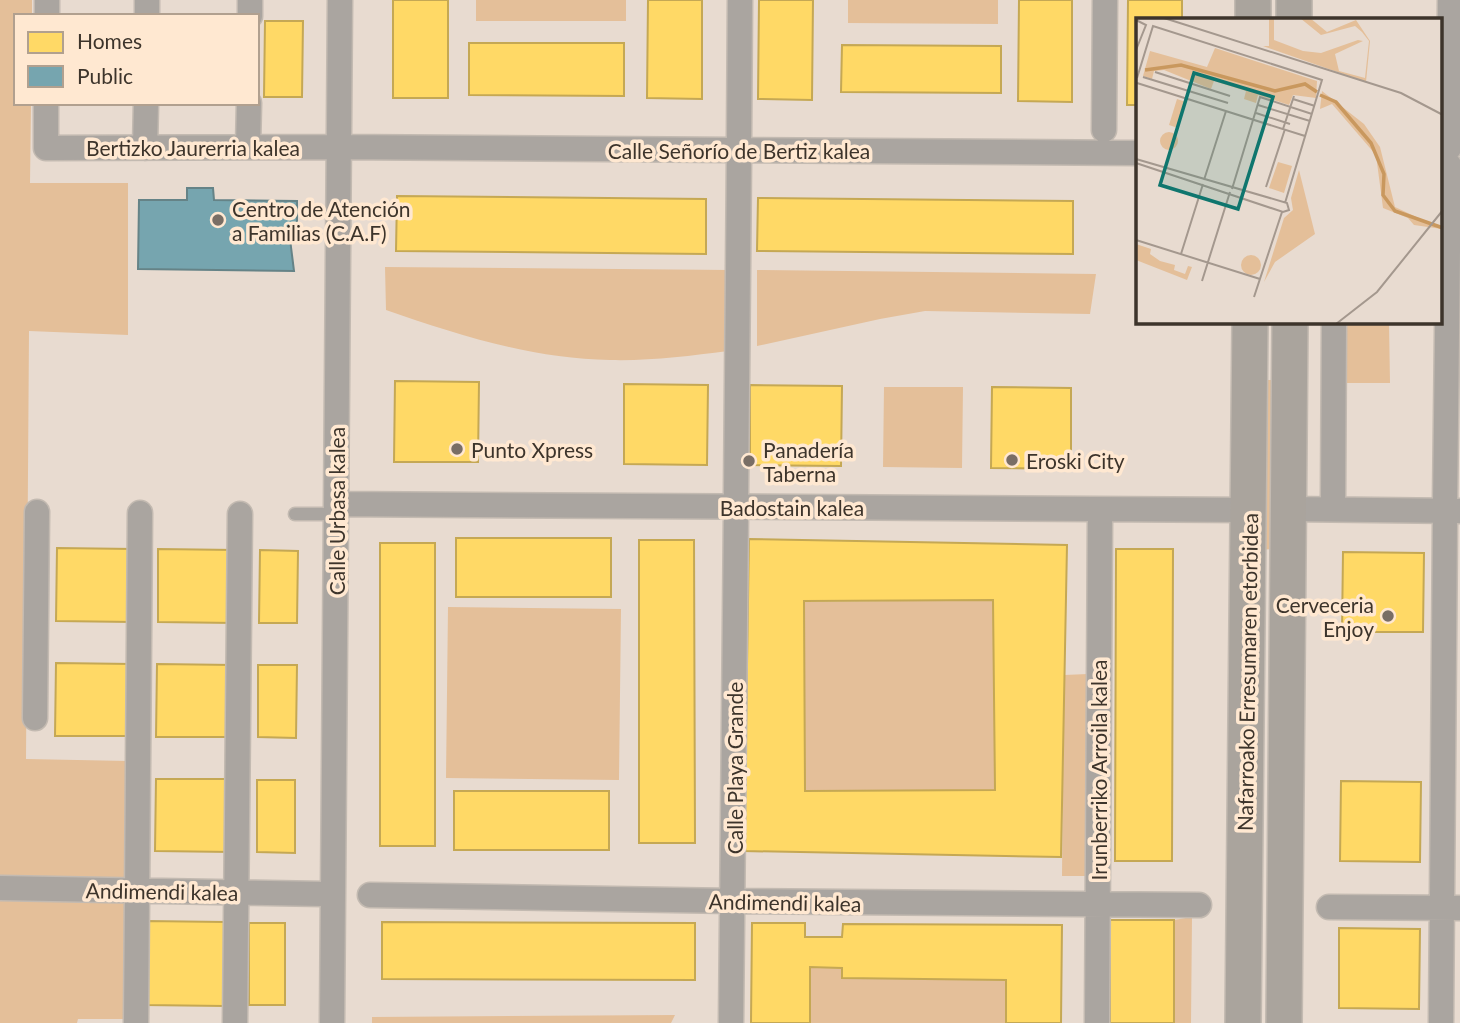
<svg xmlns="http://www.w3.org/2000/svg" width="1460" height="1023" font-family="Lato,sans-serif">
	<rect width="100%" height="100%" fill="#e8dbd0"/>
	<!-- green -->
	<path fill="#e4bf99" d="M0 0H32V16H16V103H31L30 183H128V335L29 331 26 759 128 761 125 1019H78L77 1023H0Z
		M476 0H626V21H476Z
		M848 0H998V24L848 23Z
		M385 267 729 270 728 351C689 356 650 361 610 360 533 359 458 335 386 310Z
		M757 270 1096 274 1090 314 925 311 880 319 757 346Z
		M1343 322H1389L1390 383H1344Z
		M1263 380H1275L1273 549 1260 550Z
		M884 387H963L962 468 883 467Z
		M993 600 995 790 805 791 804 602Z
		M448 607 621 609 619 780 446 778Z
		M1088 674 1086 876H1062L1064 675Z
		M1192 917 1191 1023H1174V920Z
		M810 967 842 968V978L1006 980V1023H810Z
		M675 1015 671 1023H372V1017Z"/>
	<!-- homes -->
	<path fill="#ffd966" stroke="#c5a854" stroke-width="2" fill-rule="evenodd" d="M393 0H448V98H393Z
		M648 0H702V99L647 98Z
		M759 0H813L812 100 758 99Z
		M1019 0H1072V102L1018 101Z
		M1128 0H1182V19H1138V105H1127Z
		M66 14 135 15V16H66Z
		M265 21H303L302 97H264Z
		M469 43H624V96L469 95Z
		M842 45 1001 46V93L841 92Z
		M397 196 706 199V254L396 251Z
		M758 198 1073 201V254L757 251Z
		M395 381 479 382 478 462H394Z
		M624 384 708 385 707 465 624 464Z
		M750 385 842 386 841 466 750 465Z
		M992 387 1071 388V469L991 468Z
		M456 538H611V597H456Z
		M749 539 1067 545 1061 857 744 851ZM993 600 995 790 805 791 804 601Z
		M639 540H694L695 843H639Z
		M380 543H435V846H380Z
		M57 548 134 549 133 622 56 621Z
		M158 549 235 550 234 623 158 622Z
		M1116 549H1173L1172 861H1115Z
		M260 550 298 551 297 623H259Z
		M1343 552 1424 553 1423 632H1342Z
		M56 663 132 664 131 736H55Z
		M157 664 233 665V737H156Z
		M258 665H297L296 738 258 737Z
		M156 779H233L232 852 155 851Z
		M257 780H295V853L257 852Z
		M1341 781 1421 782 1420 862 1340 861Z
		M454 791H609V850H454Z
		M1110 920H1174V1023H1110Z
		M145 921 225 922 224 1006 145 1005Z
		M382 922 695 923V980L382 979Z
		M249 923H285V1005H249Z
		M752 923H805V937H842L843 924 1062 925 1061 1023H1006V980L842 978V968L810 967V1023H751Z
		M1339 928 1420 929 1419 1009 1339 1008Z"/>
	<!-- public -->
	<path fill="#76a5af" stroke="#658387" stroke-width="2" d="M187 188H213L214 200 297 201V240L290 239 294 271 138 269 139 200H187Z"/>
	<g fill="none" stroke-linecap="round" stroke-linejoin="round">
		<defs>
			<path id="lane" d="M295 514H336"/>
			<path id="street" d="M47 16V0
				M147 16V0
				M250 16V0
				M46 103V148L339 147 1138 153
				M1104 130 1105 0
				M739 140 740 0
				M248 147 249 103
				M145 148 146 103
				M1449 148 1450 0
				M736 495 739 158
				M1333 502 1334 322
				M336 504 1248 510
				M1445 504 1449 165
				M1289 509 1460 511
				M35 718 37 512
				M0 888 324 894
				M370 895 732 901 1199 905
				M1329 907 1460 908
				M136 1023 140 513
				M235 1023 240 514
				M332 1023 340 0
				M731 1023 736 514
				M1097 1023 1100 517
				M1441 1023 1445 521"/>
			<path id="secondary" d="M1253 19V0
				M1294 19V0
				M1243 1023 1250 322
				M1284 1023 1290 322"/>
		</defs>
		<!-- lane casing -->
		<use href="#lane" stroke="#c3bab1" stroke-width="15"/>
		<!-- street casing -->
		<use href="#street" stroke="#c3bab1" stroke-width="27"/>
		<!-- secondary casing -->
		<use href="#secondary" stroke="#c3bab1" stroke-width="38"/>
		<!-- lane -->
		<use href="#lane" stroke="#aaa5a0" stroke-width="12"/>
		<!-- street -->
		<use href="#street" stroke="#aaa5a0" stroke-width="24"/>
		<!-- secondary -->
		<use href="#secondary" stroke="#aaa49d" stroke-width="35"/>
	</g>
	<!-- markers -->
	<g fill="#796e65" stroke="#ffe8d1" stroke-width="2.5">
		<circle cx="218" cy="220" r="7"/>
		<circle cx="457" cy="449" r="7"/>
		<circle cx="1012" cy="460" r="7"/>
		<circle cx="749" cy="461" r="7"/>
		<circle cx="1388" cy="616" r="7"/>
	</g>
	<g text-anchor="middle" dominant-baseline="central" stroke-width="7" stroke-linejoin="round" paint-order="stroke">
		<!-- street labels -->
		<g font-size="21" fill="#3d342b" stroke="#ffe8d1">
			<text x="193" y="147">Bertizko Jaurerria kalea</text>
			<text x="739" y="150">Calle Señorío de Bertiz kalea</text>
			<text x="792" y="507">Badostain kalea</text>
			<text transform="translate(336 511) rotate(-90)">Calle Urbasa kalea</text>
			<text transform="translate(1247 672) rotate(-89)">Nafarroako Erresumaren etorbidea</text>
			<text transform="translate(734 768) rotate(-90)">Calle Playa Grande</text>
			<text transform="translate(1098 770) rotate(-90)">Irunberriko Arroila kalea</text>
			<text transform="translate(162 891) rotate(1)">Andimendi kalea</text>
			<text transform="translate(785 902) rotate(1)">Andimendi kalea</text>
		</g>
		<!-- poi labels -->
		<g font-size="21" fill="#3d342b" stroke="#ffe8d1" text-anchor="start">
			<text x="232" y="208">Centro de Atención<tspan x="232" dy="24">a Familias (C.A.F)</tspan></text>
			<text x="471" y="449">Punto Xpress</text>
			<text x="763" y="449">Panadería<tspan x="763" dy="24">Taberna</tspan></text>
			<text x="1026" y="460">Eroski City</text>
			<text x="1374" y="604" text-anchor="end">Cerveceria<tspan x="1374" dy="24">Enjoy</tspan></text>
		</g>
	</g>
	<!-- overview -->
	<g transform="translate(1136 18)">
		<rect width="306" height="306" fill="#e8dbd0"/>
		<path d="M133 0H138V22L167 33 185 35 222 22 227 23 199 36 203 53 229 60 233 23 226 14 219 8 185 17 164 0H174L191 14 220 2 234 23 230 64 127 28H133ZM79 30 181 63 180 80 157 77 153 87 122 77 120 85 108 81 110 73 78 63 75 71 28 52 18 53 16 61 7 58 14 33 71 49ZM186 73 228 106 244 129 259 189 306 211 278 207 272 200 247 190 240 137 196 86 184 91ZM41 81 50 84 42 110 33 107ZM24 123a9 9 0 1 1 18 0a9 9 0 1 1-18 0ZM142 144 156 148 148 175 133 170ZM163 152 179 216 139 244 128 264 148 200 157 192 155 180ZM0 226 15 231 14 236 24 243 39 247 38 252 49 256 52 248 56 249 51 262 0 242ZM105 247a10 10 0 1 1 20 0a10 10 0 1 1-20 0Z" fill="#e4bf99"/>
		<path fill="none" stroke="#c9985e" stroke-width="3.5" d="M9 52 45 47 139 73 169 66 181 74M184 77 200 84 235 125 248 156 247 177 259 193 307 210"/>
		<path fill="none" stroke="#a4988e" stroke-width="2" d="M28 0 265 75 307 97M0 2 10 7 0 32M19 54 94 78M7 59 92 85M1 60 17 8 186 62 149 185M1 65 169 118M157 81 179 88M122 87 174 103M120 95 154 106M147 111 158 78M0 141 151 185 153 192 147 194 0 145M68 162 90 93M130 169 149 111M96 171 124 79 176 96M0 222 124 261M45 236 67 166M66 263 94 174M118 279 146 194M200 306 241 274 307 192"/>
		<path fill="#0f766e" fill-opacity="0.15" stroke="#0f766e" stroke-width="3.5" d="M58 55 137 79 102 191 24 167Z"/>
		<rect width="306" height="306" fill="none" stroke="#3d342b" stroke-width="3.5"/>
	</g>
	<!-- legend -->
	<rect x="14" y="14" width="245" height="91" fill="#ffe8d1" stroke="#b1a08f" stroke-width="2"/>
	<rect x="28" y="32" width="35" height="21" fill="#ffd966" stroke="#b1a08f" stroke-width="2"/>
	<text x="77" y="49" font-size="21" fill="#3d342b">Homes</text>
	<rect x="28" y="66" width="35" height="21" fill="#76a5af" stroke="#b1a08f" stroke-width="2"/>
	<text x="77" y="84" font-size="21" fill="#3d342b">Public</text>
</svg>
